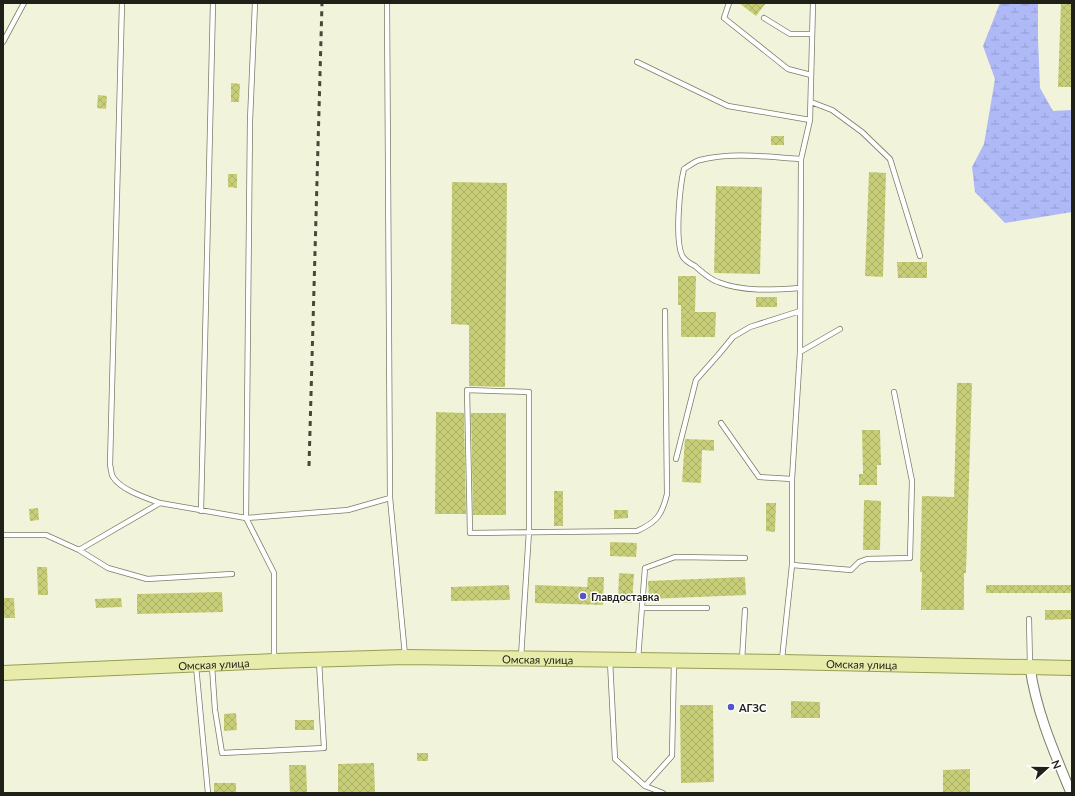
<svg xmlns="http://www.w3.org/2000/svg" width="1075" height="796" font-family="Lato,sans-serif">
	<defs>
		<pattern id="wetland-marsh" width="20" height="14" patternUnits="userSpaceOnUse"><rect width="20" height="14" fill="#afb9f6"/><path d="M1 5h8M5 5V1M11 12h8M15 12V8" fill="none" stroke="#969fd2"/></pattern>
		<pattern id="building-cross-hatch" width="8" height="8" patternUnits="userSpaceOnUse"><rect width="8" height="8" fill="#c8ce77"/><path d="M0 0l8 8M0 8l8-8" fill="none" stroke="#abb166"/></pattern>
	</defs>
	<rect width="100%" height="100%" fill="#f1f4da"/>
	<!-- wetland -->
	<path fill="url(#wetland-marsh)" d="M1000 3H1038V39L1040 88 1053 111 1072 110V212L1005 223 975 192 972 167 984 144 995 79 983 46Z"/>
	<!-- building -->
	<path fill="url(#building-cross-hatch)" d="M739 3H766L756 16Z
		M1061 3H1072V87H1058Z
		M231 83 240 84 239 102H231Z
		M98 95 107 96 106 109 97 108Z
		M771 136H784V145H771Z
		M869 172 886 173 883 277 865 276Z
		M228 174H237V188L228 187Z
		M452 182 507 183 505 387 469 386V325L451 324Z
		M716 186 762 187 760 274 714 273Z
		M897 262H927V278H898Z
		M678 276H696L695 312H716L715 337H681V305H678Z
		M756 297H777V307H756Z
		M957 383H972L966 573H964V610H921L922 572H920L922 496 954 497Z
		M436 412 464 413 466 514H435Z
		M471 413H506V515H473Z
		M862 430H880L881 465H877V485H859V474H863Z
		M685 439 714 440V451L702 450 701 483 682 482Z
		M554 491H563V526H554Z
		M864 500 881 501 880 550H863Z
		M766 503H776L775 532 766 531Z
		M38 508 39 520 30 521 29 509Z
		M614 510H628V518L614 519Z
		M610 542 637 543 636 557 610 556Z
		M37 567H47L48 595H38Z
		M619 573 634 574 632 603 618 602Z
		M588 577H604L603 605 535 603V585L587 587Z
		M745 577 746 595 649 599 648 581Z
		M509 585 510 600 451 601V587Z
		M986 585H1072V593H986Z
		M222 592 223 612 137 614V594Z
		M3 598H14L15 618H3Z
		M121 598 122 607 96 608 95 599Z
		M1045 610H1072V619L1045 620Z
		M791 701 820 702V718H791Z
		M680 705H713L714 782 681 783Z
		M236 713 237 730 224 731V714Z
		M295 720H314V730H295Z
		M417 753H428V761H417Z
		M374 763 375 793H338V764Z
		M289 765H306L307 793H290Z
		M970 769V793H943V770Z
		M214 783H236V793H214Z"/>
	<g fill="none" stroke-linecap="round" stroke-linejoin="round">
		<defs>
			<path id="service" d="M122 3 110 465C111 468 111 474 113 477 121 490 146 498 160 503
				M255 3 250 121 246 518 274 573V660
				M387 3 390 498 405 655
				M729 3 724 18 788 69 811 75
				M764 18 790 34H812
				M3 42 24 3
				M637 62 728 106 810 120
				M811 102 832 110 862 132 890 159 920 256
				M800 288C773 290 743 292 718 282 709 279 702 272 695 266 691 264 685 260 683 257 674 243 680 185 684 169 689 166 695 161 700 160 733 152 768 157 801 159
				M800 352 840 329
				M721 423 759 477 792 479
				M676 459 696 380 719 354 733 337 750 327 800 311
				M201 511 213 3
				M3 535H46L79 550 108 568 147 579 232 574
				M79 550 160 503 246 518 348 510 390 498
				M792 565 851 570 859 562 867 559 910 558 912 481 894 392
				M642 608H707
				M1029 619 1030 665
				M521 657 529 531V392L467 390 470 533 637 531C657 522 662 515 667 494L665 311
				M638 659 645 568 675 557 745 558
				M782 659 792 565V479L800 352 801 159 810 120 813 3
				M742 660 745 610
				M610 661 615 759 645 786 663 793
				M196 666 208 793
				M212 666 215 710 222 753 324 748 319 661
				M645 786 672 756 674 662"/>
			<path id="minor" d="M1030 667C1036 711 1054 752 1071 793"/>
			<g id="primary">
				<path id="s1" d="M3 673 274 661 405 657 782 662 1072 668"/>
			</g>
		</defs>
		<!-- service casing -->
		<use href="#service" stroke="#7a7d65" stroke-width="6"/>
		<!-- minor casing -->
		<use href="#minor" stroke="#7a7d65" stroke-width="11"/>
		<!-- primary casing -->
		<use href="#primary" stroke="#989c53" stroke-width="16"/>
		<!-- service -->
		<use href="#service" stroke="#fff" stroke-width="4.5"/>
		<!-- minor -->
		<use href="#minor" stroke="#fff" stroke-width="9"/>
		<!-- primary -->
		<use href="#primary" stroke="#e8ecab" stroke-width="14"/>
		<!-- rail -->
		<path stroke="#46483b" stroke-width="3" stroke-dasharray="5 5" stroke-linecap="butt" d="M309 466 322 3"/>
	</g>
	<!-- markers -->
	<g fill="#5255cb" stroke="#fff" stroke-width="1.5">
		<circle cx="583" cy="596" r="4"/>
		<circle cx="731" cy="707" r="4"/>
	</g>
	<g text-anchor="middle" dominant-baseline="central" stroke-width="3" stroke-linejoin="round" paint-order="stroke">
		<!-- poi labels -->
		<g font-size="11" font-weight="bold" fill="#1f2017" stroke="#fff" text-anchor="start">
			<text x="591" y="596">Главдоставка</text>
			<text x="739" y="707">АГЗС</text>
		</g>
		<!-- street labels -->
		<g font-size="11" fill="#1f2017" stroke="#fff">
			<text stroke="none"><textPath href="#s1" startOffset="535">Омская улица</textPath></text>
			<text stroke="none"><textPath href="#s1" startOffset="859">Омская улица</textPath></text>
			<text stroke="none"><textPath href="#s1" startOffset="211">Омская улица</textPath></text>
		</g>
	</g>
	<!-- border -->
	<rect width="1075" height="796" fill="none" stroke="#1f2017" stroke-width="8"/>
	<!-- north arrow -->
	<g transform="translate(1047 768) rotate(69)" stroke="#ffffff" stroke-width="3" paint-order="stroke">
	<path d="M0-3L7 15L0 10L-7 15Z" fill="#1f2017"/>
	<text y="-6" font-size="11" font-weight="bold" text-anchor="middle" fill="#1f2017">N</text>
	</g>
</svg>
